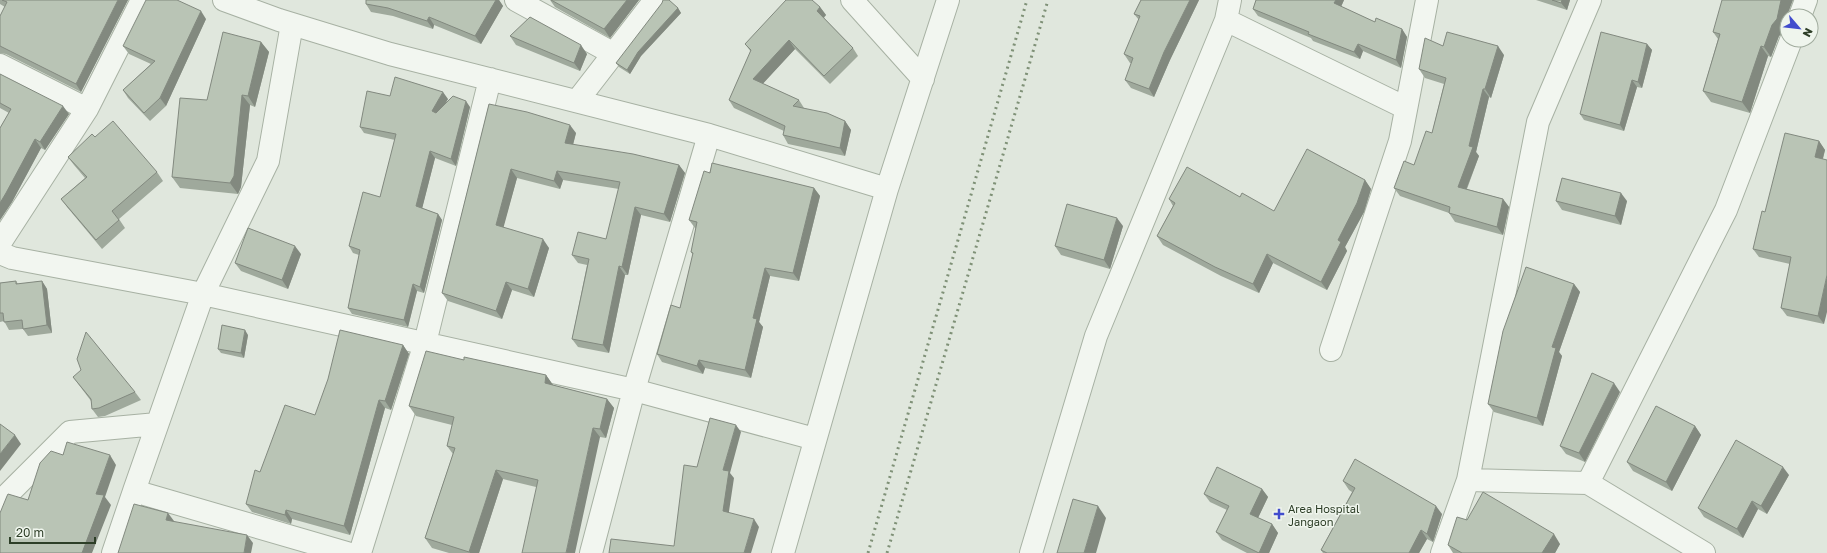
<svg xmlns="http://www.w3.org/2000/svg" width="1827" height="553" font-family="'Golos Text',sans-serif">
	<rect width="100%" height="100%" fill="#e0e7dd"/>
	<g fill="none" stroke-linecap="round" stroke-linejoin="round">
		<defs>
			<path id="minor" d="M224 0 279 20 390 54 709 135 887 189
				M516 0 614 54
				M852 0 923 79
				M1800 16 1806 0
				M1226 20 1406 108
				M292 24 268 161 203 294 134 491 347 553
				M0 65 87 109
				M577 101 655 0
				M0 243 87 109 142 0
				M0 253 12 258 203 294 634 390 815 439
				M1331 350 1400 141 1427 0
				M1468 480 1538 122 1590 0
				M1588 483 1726 210 1791 40
				M0 502 70 432 157 424
				M113 553 134 491
				M360 553 425 343 490 79
				M591 553 634 390 709 135
				M783 553 887 189 948 0
				M1031 553 1096 336 1226 20 1230 0
				M1442 553 1468 480 1588 483 1704 553"/>
		</defs>
		<!-- minor casing -->
		<use href="#minor" stroke="#a7b1a3" stroke-width="24"/>
		<!-- minor -->
		<use href="#minor" stroke="#f2f6f0" stroke-width="22"/>
		<!-- rail -->
		<path stroke="#7f9177" stroke-width="3" stroke-dasharray="2 4" stroke-linecap="butt" d="M868 553 1027 0
			M887 553 1048 0"/>
	</g>
	<!-- wall -->
	<path fill="#9fa99c" d="M0 0H128L81 92 6 54 0 53V16L5 7 0 4Z
		M366 0H499L503 6 481 44 434 25 433 29 393 16 371 12 366 4Z
		M550 0H639L610 38 555 7Z
		M1141 0H1199L1170 60 1154 97 1131 88 1125 80 1132 63H1130L1124 54 1139 20 1134 14Z
		M1256 0H1344L1341 7 1375 22 1402 29 1407 37 1401 68 1363 51 1360 59 1313 41 1311 38 1258 16 1253 9Z
		M1536 0H1570L1567 10Z
		M820 7 826 15 824 18 853 48 858 56 830 84 795 49 762 84 799 100 804 108 845 121 851 130 845 156 788 144 783 135 784 131 734 108 729 100 751 52 745 44Z
		M678 8 681 13 641 56 630 74 619 67 616 63Z
		M1788 12 1785 30 1779 36 1771 57 1768 56 1750 113 1711 102 1703 91 1718 39 1713 32Z
		M206 19 166 106 150 121 128 98 123 90 151 64 129 54 123 46Z
		M510 36 587 54 580 71 516 45Z
		M261 42 269 52 255 107 250 105 241 187 238 194 180 188 172 177 207 100Z
		M1647 44 1652 50 1642 88 1637 87 1624 131 1584 120 1580 114Z
		M1443 46 1504 55 1491 98 1489 97 1476 152 1479 156 1467 189 1503 199 1509 207 1503 235 1455 222 1449 213 1400 196 1394 188 1414 165 1432 133 1444 84 1425 78 1419 69Z
		M0 74 69 114 45 150 41 148 12 202 0 220V128L9 113 0 108Z
		M390 96 448 99 445 104 470 107 456 166 435 158 422 208 438 214 442 220 424 293 417 291 408 327 352 314 348 308 359 255 353 253 349 246 380 197 395 140 364 133 360 127Z
		M489 104 576 133 573 145 679 165 685 173 670 222 641 215 628 275H625L609 353 578 347 572 339 587 265 578 263 572 255 606 239 619 189 563 180 560 189 517 178 503 227 549 248 534 297 512 290 502 319 448 301 442 293Z
		M95 137 157 172 163 181 119 219 125 228 102 249 67 207 61 199 85 178 74 165 68 157Z
		M1819 141 1825 150 1823 159 1824 324 1787 316 1781 308 1790 264 1759 257 1753 249 1765 212Z
		M710 173 814 188 820 196 799 281 770 276 759 322 763 327 751 378 705 368 703 374 662 362 657 354 680 308 693 255 691 252 696 229 695 228 689 220Z
		M1365 180 1371 189 1364 212 1345 247 1347 251 1327 290 1273 263 1259 293 1221 276 1163 245 1157 236 1173 206 1169 199 1274 211Z
		M1556 201H1627L1621 225 1562 210Z
		M1123 226 1110 269 1061 255 1055 246Z
		M301 254 288 289 241 271 235 263Z
		M16 281 18 284 42 281 47 289 52 333 28 336 23 329 9 330 4 321 0 322V283Z
		M1574 284 1580 292 1559 352 1562 356 1543 426 1494 412 1488 404Z
		M248 335 244 358 221 353 218 349Z
		M403 345 409 354 391 410 385 408 350 535 292 519 291 524 252 512 246 504 315 415Z
		M464 360 546 375 553 385 607 399 614 408 606 438 600 437 536 487 503 479 479 553H449L432 548 425 538 453 454 447 446 452 425 416 416 409 406Z
		M73 377 135 392 141 400 105 416 98 417 92 409 91 401Z
		M1620 392 1585 462 1566 454 1560 446Z
		M1695 426 1701 435 1672 491 1633 471 1627 462Z
		M1789 475 1767 514 1758 509 1743 538 1704 517 1698 508Z
		M1343 481 1442 514 1433 542 1427 539 1419 553H1323L1321 550 1352 492 1349 490Z
		M1262 489 1268 497 1258 518 1272 524 1278 533 1269 553H1247L1222 540 1216 532 1227 510 1210 502 1204 494Z
		M1467 520 1560 544 1555 553H1453L1448 545Z"/>
	<!-- shaded-wall -->
	<path fill="#82897f" d="M118 0H128L81 92 76 84Z
		M496 0H499L503 6 481 44 475 36Z
		M627 0H639L610 38 604 29Z
		M1190 0H1199L1170 60 1154 97 1149 89 1164 52Z
		M1336 0H1344L1339 11 1334 3Z
		M1562 0H1570L1567 10 1561 3Z
		M1781 0H1793L1787 16 1785 30 1779 36 1771 57 1764 47Z
		M820 7 826 15 822 19 817 11Z
		M678 8 681 13 641 56 630 74 627 70 638 52Z
		M201 11 206 19 166 106 160 98Z
		M429 17 434 25 433 29 427 21Z
		M1402 29 1407 37 1401 68 1396 60Z
		M789 40 795 49 759 88 753 79Z
		M261 42 269 52 255 107 248 96Z
		M1358 44 1363 51 1360 59 1354 52Z
		M1647 44 1652 50 1642 88 1638 82Z
		M581 45 587 54 580 71 574 63Z
		M1498 46 1504 55 1491 98 1485 89Z
		M1761 46 1768 56 1750 113 1742 102Z
		M1632 80 1637 87 1624 131 1620 125Z
		M1483 89 1489 97 1476 152 1479 156 1464 195 1458 187 1469 146Z
		M443 92 448 99 437 117 432 111Z
		M242 95 250 105 241 187 238 194 230 183Z
		M466 101 470 107 456 166 451 159Z
		M63 106 69 114 45 150 40 142Z
		M845 121 851 130 845 156 840 148Z
		M570 125 576 133 571 152 565 143Z
		M35 139 41 148 12 202 0 220V203Z
		M1819 141 1825 150 1821 165 1815 157Z
		M430 151 435 158 421 213 416 206Z
		M679 165 685 173 670 222 664 214Z
		M511 169 517 178 502 233 496 225Z
		M557 171 563 180 560 189 554 181Z
		M1365 180 1371 189 1364 212 1345 247 1347 251 1327 290 1321 282 1338 240Z
		M814 188 820 196 799 281 793 273Z
		M1621 193 1627 201 1621 225 1615 216Z
		M1503 199 1509 207 1503 235 1497 227Z
		M635 207 641 215 628 275 622 267Z
		M438 214 442 220 424 293 420 287Z
		M1117 218 1123 226 1110 269 1104 260Z
		M543 239 549 248 534 297 528 289Z
		M295 246 301 254 288 289 282 280Z
		M1267 254 1273 263 1259 293 1253 284Z
		M619 266 625 275 609 353 603 345Z
		M765 268 770 276 759 322 763 327 751 378 745 370 753 318Z
		M1827 275V312L1824 324 1818 316Z
		M42 281 47 289 52 333 47 325Z
		M506 282 512 290 502 319 496 311Z
		M413 284 417 291 408 327 404 320Z
		M1574 284 1580 292 1559 352 1562 356 1543 426 1537 418 1552 347Z
		M245 330 248 335 244 358 241 353Z
		M403 345 409 354 391 410 385 401Z
		M699 360 705 368 703 374 697 366Z
		M546 375 553 385 551 393 545 383Z
		M1614 383 1620 392 1585 462 1579 453Z
		M607 399 614 408 606 438 600 429Z
		M379 400 385 408 350 535 344 526Z
		M736 425 741 432 730 473 734 478 728 518 723 511V470Z
		M1695 426 1701 435 1672 491 1666 482Z
		M593 428 600 437 575 553H566Z
		M15 435 21 444 0 471V454Z
		M110 455 116 465 105 497 111 505 92 553H82L96 494Z
		M1783 467 1789 475 1767 514 1761 506Z
		M496 470 503 479 479 553H470L469 552Z
		M1262 489 1268 497 1256 522 1250 514Z
		M1752 501 1758 509 1743 538 1737 529Z
		M1098 506 1106 518 1096 553H1084Z
		M1436 506 1442 514 1433 542 1427 534Z
		M286 510 292 519 291 524 285 515Z
		M168 513 174 521 172 528 166 520Z
		M754 519 759 527 751 553H744Z
		M1272 524 1278 533 1269 553H1259Z
		M1421 530 1427 539 1419 553H1409Z
		M1554 534 1560 544 1555 553H1542Z
		M247 535 253 543 251 553H244Z"/>
	<!-- building -->
	<path fill="#b9c4b5" stroke="#82897f" d="M2 0H118L76 84 0 46V16L7 2Z
		M146 0H177L201 11 160 98 144 113 123 90 155 61 123 46Z
		M366 0H496L475 36 429 17 427 21 388 8 366 4Z
		M551 0H627L604 29Z
		M663 0H669L678 8 638 52 627 70 616 63 662 3Z
		M786 0H812L820 7 817 11 853 48 824 76 789 40 753 79 799 100 793 106 827 113 845 121 840 148 783 135 785 126 729 100 751 50 745 44Z
		M1141 0H1190L1164 52 1149 89 1125 80 1133 58 1124 54 1140 16 1134 14Z
		M1256 0H1336L1334 3 1375 22 1376 18 1402 29 1396 60 1358 44 1354 52 1308 34 1309 32 1253 9Z
		M1552 0H1562L1561 3Z
		M1722 0H1781L1777 19 1772 25 1764 47 1761 46 1742 102 1703 91 1720 34 1713 32Z
		M530 17 581 45 574 63 510 36Z
		M223 32 261 42 248 96 242 95 234 176 230 183 172 177 180 98 207 100Z
		M1447 32 1498 46 1485 89H1483L1469 146 1473 147 1458 187 1503 199 1497 227 1449 213 1450 207 1394 188 1404 161 1414 165 1426 131 1432 133 1446 78 1419 69 1425 38 1443 46Z
		M1601 32 1647 44 1638 82 1632 80 1620 125 1580 114Z
		M0 74 63 106 40 142 35 139 6 193 0 203V128L11 109 0 103Z
		M395 77 443 92 432 111 436 113 453 96 466 101 451 159 430 151 416 206 438 214 420 287 413 284 404 320 348 308 360 250 349 246 363 192 380 197 396 134 360 127 367 91 390 96Z
		M489 104 527 112 570 125 565 143 633 154 679 165 664 214 635 207 622 267 619 266 603 345 572 339 589 259 572 255 578 232 606 239 620 182 557 171 554 181 511 169 496 225 543 239 528 289 506 282 496 311 442 293Z
		M113 121 157 172 112 211 119 220 96 240 61 199 87 177 68 157 92 134 95 137Z
		M1785 133 1819 141 1815 157 1827 160V275L1818 316 1781 308 1791 257 1753 249 1762 211 1765 212Z
		M1307 149 1365 180 1357 203 1338 240 1341 242 1321 282 1267 254 1253 284 1215 267 1157 236 1175 203 1169 199 1187 167 1240 197 1242 193 1274 211Z
		M712 163 814 188 793 273 765 268 753 318 757 319 745 370 699 360 697 366 657 354 671 305 680 308 693 253 691 252 697 222 689 220 704 171 710 173Z
		M1562 178 1621 193 1615 216 1556 201Z
		M1067 204 1117 218 1104 260 1055 246Z
		M248 228 295 246 282 280 235 263Z
		M1526 267 1574 284 1552 347 1556 348 1537 418 1488 404 1503 331Z
		M16 281V284L42 281 47 325 23 329 22 320 4 322 3 313H0V283Z
		M222 325 245 330 241 353 218 349Z
		M340 330 403 345 385 401 379 400 344 526 286 510 285 515 246 504 255 470 260 472 285 405 315 415 328 379Z
		M86 332 135 392 99 408 92 409 91 399 73 377 81 370 77 359Z
		M426 351 464 360V357L546 375 545 383 607 399 600 429 593 428 566 553H522L538 480 496 470 469 552 425 538 455 448 447 446 454 417 409 406Z
		M1592 373 1614 383 1579 453 1560 446Z
		M1656 406 1695 426 1666 482 1627 462Z
		M710 418 736 425 723 470 729 471 723 511 754 519 744 553H609L611 539 674 546 684 465 697 467Z
		M0 424 15 435 0 454Z
		M1736 440 1783 467 1761 506 1752 501 1737 529 1698 508Z
		M67 442 110 455 96 494 104 495 82 553H0V513L7 496 8 494 28 500 40 463 51 451 63 455Z
		M1355 459 1436 506 1427 534 1421 530 1409 553H1327L1321 550 1355 488 1343 481Z
		M1217 467 1262 489 1250 514 1272 524 1259 553 1216 532 1229 506 1204 494Z
		M1483 492 1554 534 1542 553H1462L1448 545 1457 517 1467 520Z
		M1073 499 1098 506 1084 553H1057Z
		M134 504 168 513 166 520 247 535 244 553H118Z"/>
	<!-- markers -->
	<path fill="#414ccd" stroke="#eff5ed" stroke-width="1.5" d="M1277 508h4v4h4v4h-4v4h-4v-4h-4v-4h4z"/>
	<g text-anchor="middle" dominant-baseline="central" stroke-width="3" stroke-linejoin="round" paint-order="stroke">
		<!-- poi labels -->
		<g font-size="11" fill="#2d3e27" stroke="#eff5ed" text-anchor="start">
			<text x="1288" y="508">Area Hospital<tspan x="1288" dy="13">Jangaon</tspan></text>
		</g>
	</g>
	<!-- north arrow -->
	<g transform="translate(1799 28) rotate(118)"><circle r="19" fill="#eff5ed" stroke="#a1ac9e"/>
	<path d="M0-3L7 15L0 10L-7 15Z" fill="#414ccd"/>
	<text y="-6" font-size="11" font-weight="bold" text-anchor="middle" fill="#2d3e27">N</text>
	</g>
	<!-- scale -->
	<path d="M10 537v6h85v-6" fill="none" stroke="#2d3e27" stroke-width="2"/>
	<text x="16" y="537" font-size="12" fill="#2d3e27" stroke="#eff5ed" stroke-width="3" paint-order="stroke">20 m</text>
</svg>
